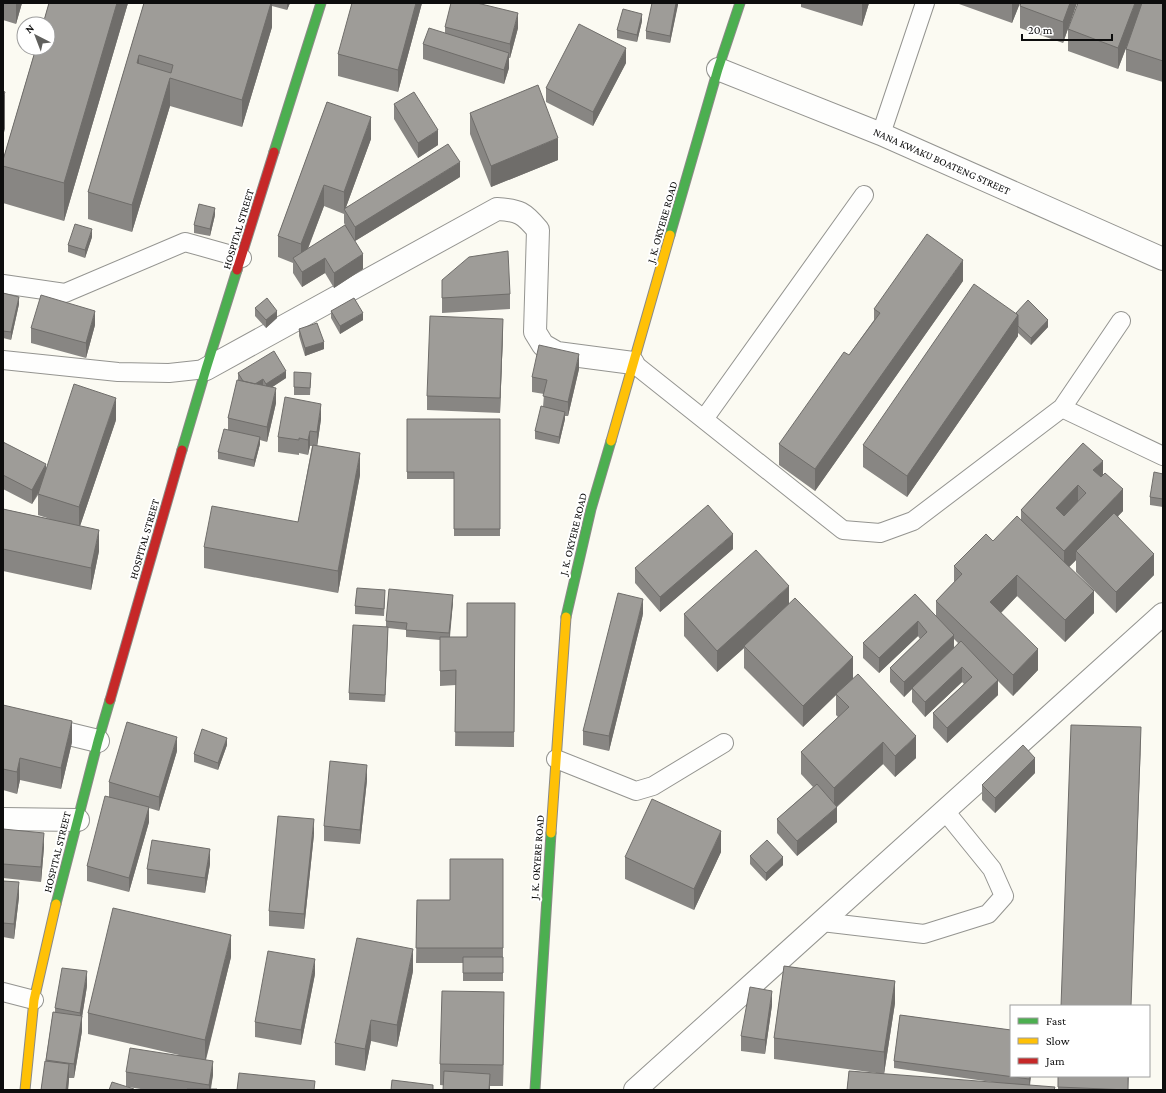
<svg xmlns="http://www.w3.org/2000/svg" width="1166" height="1093" font-family="'Crimson Pro',serif">
	<rect width="100%" height="100%" fill="#fbfaf2"/>
	<g fill="none" stroke-linecap="round" stroke-linejoin="round">
		<defs>
			<path id="lane" d="M881 134 925 3
				M3 284 65 293 185 242 242 258
				M3 360 118 372 169 373 206 369
				M633 363 843 530 880 533 913 521 1062 408 1121 321
				M1062 408 1163 456
				M704 419 864 195
				M556 759 636 791 653 786 724 743
				M822 922 924 934 988 914 1004 896 992 869 945 811
				M3 992 34 1000"/>
			<path id="street" d="M718 69 881 134 1163 259
				M206 369 497 209C519 210 524 213 538 230L535 332 543 345 557 353 633 363
				M3 718 98 741
				M3 819 78 820
				M635 1090 1163 614"/>
			<path id="fast" d="M274 152 321 3
				M670 235 718 69 740 3
				M182 450 206 369 237 270
				M566 617 591 509 611 441
				M56 904 98 741 110 700
				M535 1090 551 833"/>
			<path id="slow" d="M611 441 670 235
				M551 833 566 617
				M25 1090 34 1000 56 904"/>
			<path id="jam" d="M237 270 274 152
				M110 700 182 450"/>
		</defs>
		<!-- lane casing -->
		<use href="#lane" stroke="#949490" stroke-width="20"/>
		<!-- street casing -->
		<use href="#street" stroke="#949490" stroke-width="24"/>
		<!-- fast casing -->
		<use href="#fast" stroke="#8b8a87" stroke-width="11"/>
		<!-- slow casing -->
		<use href="#slow" stroke="#8b8a87" stroke-width="11"/>
		<!-- jam casing -->
		<use href="#jam" stroke="#8b8a87" stroke-width="11"/>
		<!-- lane -->
		<use href="#lane" stroke="#fefefd" stroke-width="18"/>
		<!-- street -->
		<use href="#street" stroke="#fefefd" stroke-width="22"/>
		<!-- fast -->
		<use href="#fast" stroke="#4caf50" stroke-width="9"/>
		<!-- slow -->
		<use href="#slow" stroke="#ffc107" stroke-width="9"/>
		<!-- jam -->
		<use href="#jam" stroke="#c62828" stroke-width="9"/>
	</g>
	<!-- wall -->
	<path fill="#888683" fill-rule="evenodd" d="M3 3H22L16 24 3 20Z
		M49 3H128L64 221 3 203V160Z
		M144 3H290L287 10 272 6V27L242 127 170 106 132 232 88 219V192Z
		M422 3 398 92 338 76V54Z
		M678 3 670 43 646 39V31Z
		M801 3H869L862 26 801 7Z
		M959 3H1020L1012 23 959 4Z
		M1077 3 1063 43 1020 28V6Z
		M1163 3V82L1126 71V49L1132 33 1118 69 1068 51V29Z
		M642 21 637 42 617 38V30Z
		M445 27 518 28 510 58H509V68L504 84 423 59V44L445 33Z
		M626 63 593 126 546 102V88Z
		M327 102 371 139 346 207 460 177 355 241 363 269 334 288 325 273 302 287 293 273V263L278 257V236ZM324 206 344 214V213V223L345 225 308 249Z
		M394 104 438 145 418 158 394 119Z
		M470 113 558 160 491 187 470 134Z
		M215 215 210 236 194 233V225Z
		M92 237 85 258 68 252V245Z
		M442 280 510 294V309L442 313Z
		M963 281 815 491 779 465V444L849 355 874 320V309Z
		M3 293 19 304 11 340 3 338Z
		M255 308 277 318 266 328 255 316Z
		M331 311 363 320 340 334 331 318Z
		M1016 313 1048 327 1031 345 1018 333V336L907 497 863 467V445Z
		M95 325 86 358 31 343V328Z
		M299 329 324 349 305 356 299 336Z
		M503 333 500 413 427 410V396Z
		M579 369 568 416H565V419L559 444 535 439V431L543 407 544 394 532 392V377Z
		M238 373 286 378 271 388 276 403 267 442 260 440V444L254 467 218 459V452L228 430V418L238 380Z
		M311 380 310 395H294V387Z
		M321 419 317 446 360 475 338 593 204 568V547L298 522 312 446H310L308 455 299 453V455L278 452V437Z
		M407 419H500V536H454V479H407Z
		M116 420 80 526 99 551 91 590 3 571V509L50 519 38 515V495L32 504 3 489V442L46 469Z
		M1083 443 1123 511 1118 516 1154 575 1116 613 1076 572V560L1069 567 1094 613 1065 642 1017 596 1001 613 1038 670 1013 696 998 681V695L947 743 933 728V713L964 684 962 682 925 717 912 702V689L904 697 890 682V668L920 639 918 636 879 673 863 658V643L915 594 936 616V601L954 582V566L993 541 1021 520V510ZM954 639 958 643 954 648Z
		M1163 474V507L1150 505V497Z
		M733 549 660 612 635 583V568Z
		M385 598 384 616 355 614V606Z
		M453 602 450 637H467L515 603 514 747 455 746 456 685 440 686V640L406 637V630L388 628 385 702 349 700V693L386 626V621Z
		M643 614 609 751 583 745V731Z
		M684 614 853 678 916 758 895 777 883 764 837 807V822L797 856 777 833V819L813 787 801 774V752L838 717 836 715V695L803 727 744 668V648L717 672 684 636Z
		M3 705 72 742 61 789 20 780 17 794 3 790Z
		M227 745 218 770 194 762V754Z
		M177 751 159 811 149 808V822L129 892 87 881V866L109 796V782Z
		M1035 773 995 813 982 800V785Z
		M367 780 360 844 324 841V826Z
		M3 829 44 847 41 882 3 878Z
		M314 834 304 929 269 926V911Z
		M721 852 694 910 625 879V857Z
		M750 856 783 865 766 881 750 864Z
		M503 859V981H463V963H416L417 900H450Z
		M210 864 205 893 147 884V869Z
		M3 881 19 897 14 939 3 937Z
		M231 957 206 1060 213 1075 211 1089 217 1090H147L128 1087 134 1090 126 1086V1072L179 1055 88 1034V1013Z
		M784 966 895 981V1003L884 1074 1006 1084 894 1068V1061L900 1015 1011 1030V1076H1031L1030 1086 1055 1087V1090H847L849 1071 884 1074 774 1059V1038Z
		M413 971 397 1047 371 1041 365 1071 335 1065V1043Z
		M315 974 301 1045 255 1037V1022Z
		M87 986 82 1017V1031L74 1078H69L68 1090H41L53 1012H55V1008Z
		M772 1005 765 1054 741 1051V1036Z
		M504 1014 503 1086H490V1090L440 1085V1064Z
		M1058 1076H1129L1128 1090H1058Z"/>
	<!-- shaded-wall -->
	<path fill="#6f6d6a" d="M16 3H22L16 24Z
		M117 3H128L64 221V183Z
		M271 3H272V27L242 127V100Z
		M287 3H290L287 10Z
		M416 3H422L398 92V70Z
		M676 3H678V5L670 43V36Z
		M862 3H869L862 26Z
		M1012 3H1020L1012 23Z
		M1070 3H1077L1063 43V22Z
		M1135 3H1143L1118 69V48Z
		M518 13V28L510 58V44Z
		M642 14V21L637 42V35Z
		M626 48V63L593 126V112Z
		M509 53V68L504 84V70Z
		M139 55V83L137 63Z
		M170 78V106L132 232V205Z
		M5 92V129L3 136V98Z
		M371 117V139L345 210 344 209V214V192Z
		M438 130V145L418 158V143Z
		M558 138V160L491 187V166Z
		M460 162V177L355 241V227Z
		M324 185V206L301 266V244Z
		M215 208V215L210 236V229Z
		M92 229V237L85 258V250Z
		M363 254V269L334 288V273Z
		M325 258V273L302 287V272Z
		M963 260V281L815 491V469Z
		M19 297V304L11 340V332Z
		M95 311V325L86 358V343Z
		M277 311V318L266 328V320Z
		M363 313V320L340 334V326Z
		M1018 315V336L907 497V476Z
		M503 319V333L500 413V398Z
		M1048 320V327L1031 345V338Z
		M324 342V349L305 356V348Z
		M579 354V369L568 416V402Z
		M286 371V378L266 391V384Z
		M263 379V386L248 388Z
		M276 388V403L267 442V427Z
		M116 398V420L79 529V507Z
		M321 404V419L317 447V432Z
		M565 412V419L559 444V437Z
		M310 431V446L308 455V440Z
		M260 437V444L254 467V460Z
		M360 453V475L338 593V571Z
		M1103 461V482L1093 470Z
		M46 464V478L32 504V490Z
		M1078 485V507L1056 530V508Z
		M1123 489V511L1080 555 1076 551V560L1064 572V551Z
		M99 530V551L91 590V568Z
		M733 534V549L660 612V597Z
		M1154 554V575L1116 613V592Z
		M1017 575V596L990 624V602Z
		M789 586V608L744 646V648L717 672V651Z
		M1094 591V613L1065 642V620Z
		M453 595V602L449 641V633Z
		M643 599V614L609 751V736Z
		M918 621V636L879 673V658Z
		M388 627V634L385 702V695Z
		M954 635V649L912 688V689L904 697V682Z
		M1038 649V670L1013 696V675Z
		M853 657V679L836 694V695L803 727V706Z
		M962 667V682L925 717V702Z
		M998 680V695L947 743V728Z
		M72 721V742L61 789V768Z
		M1141 727V741L1131 1006Z
		M916 736V758L895 777V756Z
		M177 737V751L159 811V797Z
		M227 738V745L218 770V763Z
		M883 742V764L835 808 837 807V822L797 856V841L834 810V788Z
		M20 758V780L17 794V772Z
		M1035 758V773L995 813V798Z
		M367 765V780L360 844V830Z
		M149 807V822L129 892V878Z
		M314 819V834L304 929V914Z
		M721 831V852L694 910V889Z
		M44 833V847L41 882V867Z
		M210 849V864L205 893V878Z
		M783 857V865L766 881V873Z
		M19 882V897L14 939V924Z
		M231 935V957L205 1062V1040Z
		M413 949V971L397 1047V1025Z
		M315 959V974L301 1045V1030Z
		M87 971V986L82 1017V1031L74 1078V1064L80 1026V1013Z
		M895 981V1003L884 1074V1052Z
		M772 991V1005L765 1054V1040Z
		M504 992V1014L503 1086V1065Z
		M371 1020V1041L365 1071V1049Z
		M213 1061V1075L210 1090H209V1085Z
		M69 1064V1079L68 1090H66Z
		M490 1074V1090H489Z
		M1030 1076H1031L1029 1087V1079Z"/>
	<!-- building -->
	<path fill="#9e9c98" stroke="#6f6d6a" fill-rule="evenodd" d="M49 3H117L64 183 3 166V160L36 48H48V24H43Z
		M144 3H271L242 100 170 78 132 205 88 192ZM139 55 173 65 171 73 137 63Z
		M352 3H416L398 70 338 54Z
		M451 3H477L518 13 510 44 445 27Z
		M652 3H676L670 36 646 31Z
		M1021 3H1070L1063 22 1020 6Z
		M1078 3H1135L1118 48 1068 29Z
		M1142 3H1163V61L1126 49Z
		M623 9 642 14 637 35 617 30Z
		M579 24 626 48 593 112 546 88Z
		M429 28 509 53 504 70 423 44Z
		M538 85 558 138 491 166 470 113Z
		M3 91 5 92 3 98Z
		M414 92 438 130 418 143 394 104Z
		M327 102 371 117 344 192 324 185 301 244 278 236Z
		M448 144 460 162 355 227 344 209Z
		M199 204 215 208 210 229 194 225Z
		M75 224 92 229 85 250 68 245Z
		M345 225 363 254 334 273 325 258 302 272 293 258Z
		M927 234 963 260 815 469 779 444 844 352 849 355 880 313 874 309Z
		M508 251 510 294 442 298V280L469 257Z
		M974 284 1018 315 907 476 863 445Z
		M3 293 19 297 11 332 3 331Z
		M41 295 95 311 86 343 31 328Z
		M267 298 277 311 266 320 255 308Z
		M354 298 363 313 340 326 331 311Z
		M1028 300 1048 320 1031 338 1018 326V315L1016 313Z
		M430 316 503 319 500 398 427 396Z
		M317 323 324 342 305 348 299 329Z
		M539 345 579 354 568 402 543 396 547 380 532 377Z
		M274 351 286 371 266 384 263 379 255 384 243 381 238 373Z
		M294 372 311 373 310 388 294 387Z
		M237 380 276 388 267 427 228 418Z
		M74 384 116 398 79 507 38 494Z
		M285 397 321 404 317 432 310 431 308 440 299 438V440L278 437Z
		M541 406 565 412 559 437 535 431Z
		M407 419H500V529H454V472H407Z
		M224 429 260 437 254 460 218 452Z
		M3 442 46 464 32 490 3 475Z
		M1083 443 1103 461 1093 470 1101 477 1105 473 1123 489 1064 551 1021 510ZM1078 485 1086 493 1064 516 1056 508Z
		M313 445 360 453 338 571 204 547 212 506 298 522Z
		M1154 472 1163 474V499L1150 497Z
		M708 505 733 534 660 597 635 568Z
		M3 509 99 530 91 568 3 549Z
		M1114 513 1154 554 1116 592 1076 551Z
		M1017 516 1094 591 1065 620 1017 575 990 602 1038 649 1013 675 936 601 962 574 954 566 986 534 993 541Z
		M756 550 789 586 717 651 684 614Z
		M357 588 385 590 384 609 355 606Z
		M389 589 453 595 449 633 406 630 407 623 386 621Z
		M618 593 643 599 609 736 583 731Z
		M915 594 954 635 904 682 890 668 927 632 918 621 879 658 863 643Z
		M795 598 853 657 803 706 744 646Z
		M467 603H515L514 732H455L456 670 440 671V637H467Z
		M353 625 388 627 385 695 349 693Z
		M961 641 998 680 947 728 933 713 972 677 962 667 925 702 912 688Z
		M858 674 916 736 895 756 883 742 834 788 801 752 849 707 836 694Z
		M3 705 72 721 61 768 20 758 17 772 3 769Z
		M127 722 177 737 159 797 109 782Z
		M1071 725 1141 727 1131 1006H1061Z
		M202 729 227 738 218 763 194 754Z
		M1023 745 1035 758 995 798 982 785Z
		M330 761 367 765 360 830 324 826Z
		M817 784 837 807 797 841 777 819Z
		M105 796 149 807 129 878 87 866Z
		M652 799 721 831 694 889 625 857Z
		M278 816 314 819 304 914 269 911Z
		M3 829 44 833 41 867 3 864Z
		M152 840 210 849 205 878 147 869Z
		M767 840 783 857 766 873 750 856Z
		M450 859H503V948H416L417 900H450Z
		M3 881 19 882 14 924 3 923Z
		M113 908 231 935 205 1040 88 1013Z
		M357 938 413 949 397 1025 371 1020 365 1049 335 1043Z
		M268 951 315 959 301 1030 255 1022Z
		M463 957H503V973H463Z
		M784 966 895 981 884 1052 774 1038Z
		M62 968 87 971 80 1013 55 1008Z
		M750 987 772 991 765 1040 741 1036Z
		M442 991 504 992 503 1065 440 1064Z
		M53 1012 82 1016 74 1064 46 1060Z
		M900 1015 1011 1030V1076H1030L1029 1079 894 1061Z
		M130 1048 213 1061 209 1085 126 1072Z
		M45 1061 69 1064 66 1090H41Z
		M444 1071 490 1074 489 1090H443Z
		M849 1071 1055 1087 1054 1090H847Z
		M239 1073 315 1081 314 1090H237Z
		M1058 1076H1128V1090L1058 1087Z
		M392 1080 433 1085V1090H391Z
		M112 1082 134 1089 133 1090H109Z
		M187 1089H217V1090H187Z"/>
	<g text-anchor="middle" dominant-baseline="central" stroke-width="4" stroke-linejoin="round" paint-order="stroke">
		<!-- street labels -->
		<g font-size="11" fill="#0d0d0d" stroke="#fff">
			<text transform="translate(942 161) rotate(24)">NANA KWAKU BOATENG STREET</text>
			<text transform="translate(662 222) rotate(-74)">J. K. OKYERE ROAD</text>
			<text transform="translate(238 229) rotate(-73)">HOSPITAL STREET</text>
			<text transform="translate(573 534) rotate(-76)">J. K. OKYERE ROAD</text>
			<text transform="translate(144 539) rotate(-74)">HOSPITAL STREET</text>
			<text transform="translate(57 852) rotate(-76)">HOSPITAL STREET</text>
			<text transform="translate(537 857) rotate(-86)">J. K. OKYERE ROAD</text>
		</g>
	</g>
	<!-- border -->
	<rect width="1166" height="1093" fill="none" stroke="#0d0d0d" stroke-width="8"/>
	<!-- legend -->
	<rect x="1010" y="1005" width="140" height="72" fill="#ffffff" stroke="#9e9e9e"/>
	<rect x="1018" y="1018" width="20" height="6" fill="#4caf50" stroke="#9e9e9e"/>
	<text x="1046" y="1025" font-size="12" fill="#0d0d0d">Fast</text>
	<rect x="1018" y="1038" width="20" height="6" fill="#ffc107" stroke="#9e9e9e"/>
	<text x="1046" y="1045" font-size="12" fill="#0d0d0d">Slow</text>
	<rect x="1018" y="1058" width="20" height="6" fill="#c62828" stroke="#9e9e9e"/>
	<text x="1046" y="1065" font-size="12" fill="#0d0d0d">Jam</text>
	<!-- north arrow -->
	<g transform="translate(36 36) rotate(318)"><circle r="19" fill="#ffffff" stroke="#9e9e9e"/>
	<path d="M0-3L7 15L0 10L-7 15Z" fill="#60605d"/>
	<text y="-6" font-size="11" font-weight="bold" text-anchor="middle" fill="#0d0d0d">N</text>
	</g>
	<!-- scale -->
	<path d="M1022 34v6h90v-6" fill="none" stroke="#0d0d0d" stroke-width="2"/>
	<text x="1028" y="34" font-size="12" fill="#0d0d0d" stroke="#ffffff" stroke-width="3" paint-order="stroke">20 m</text>
</svg>
